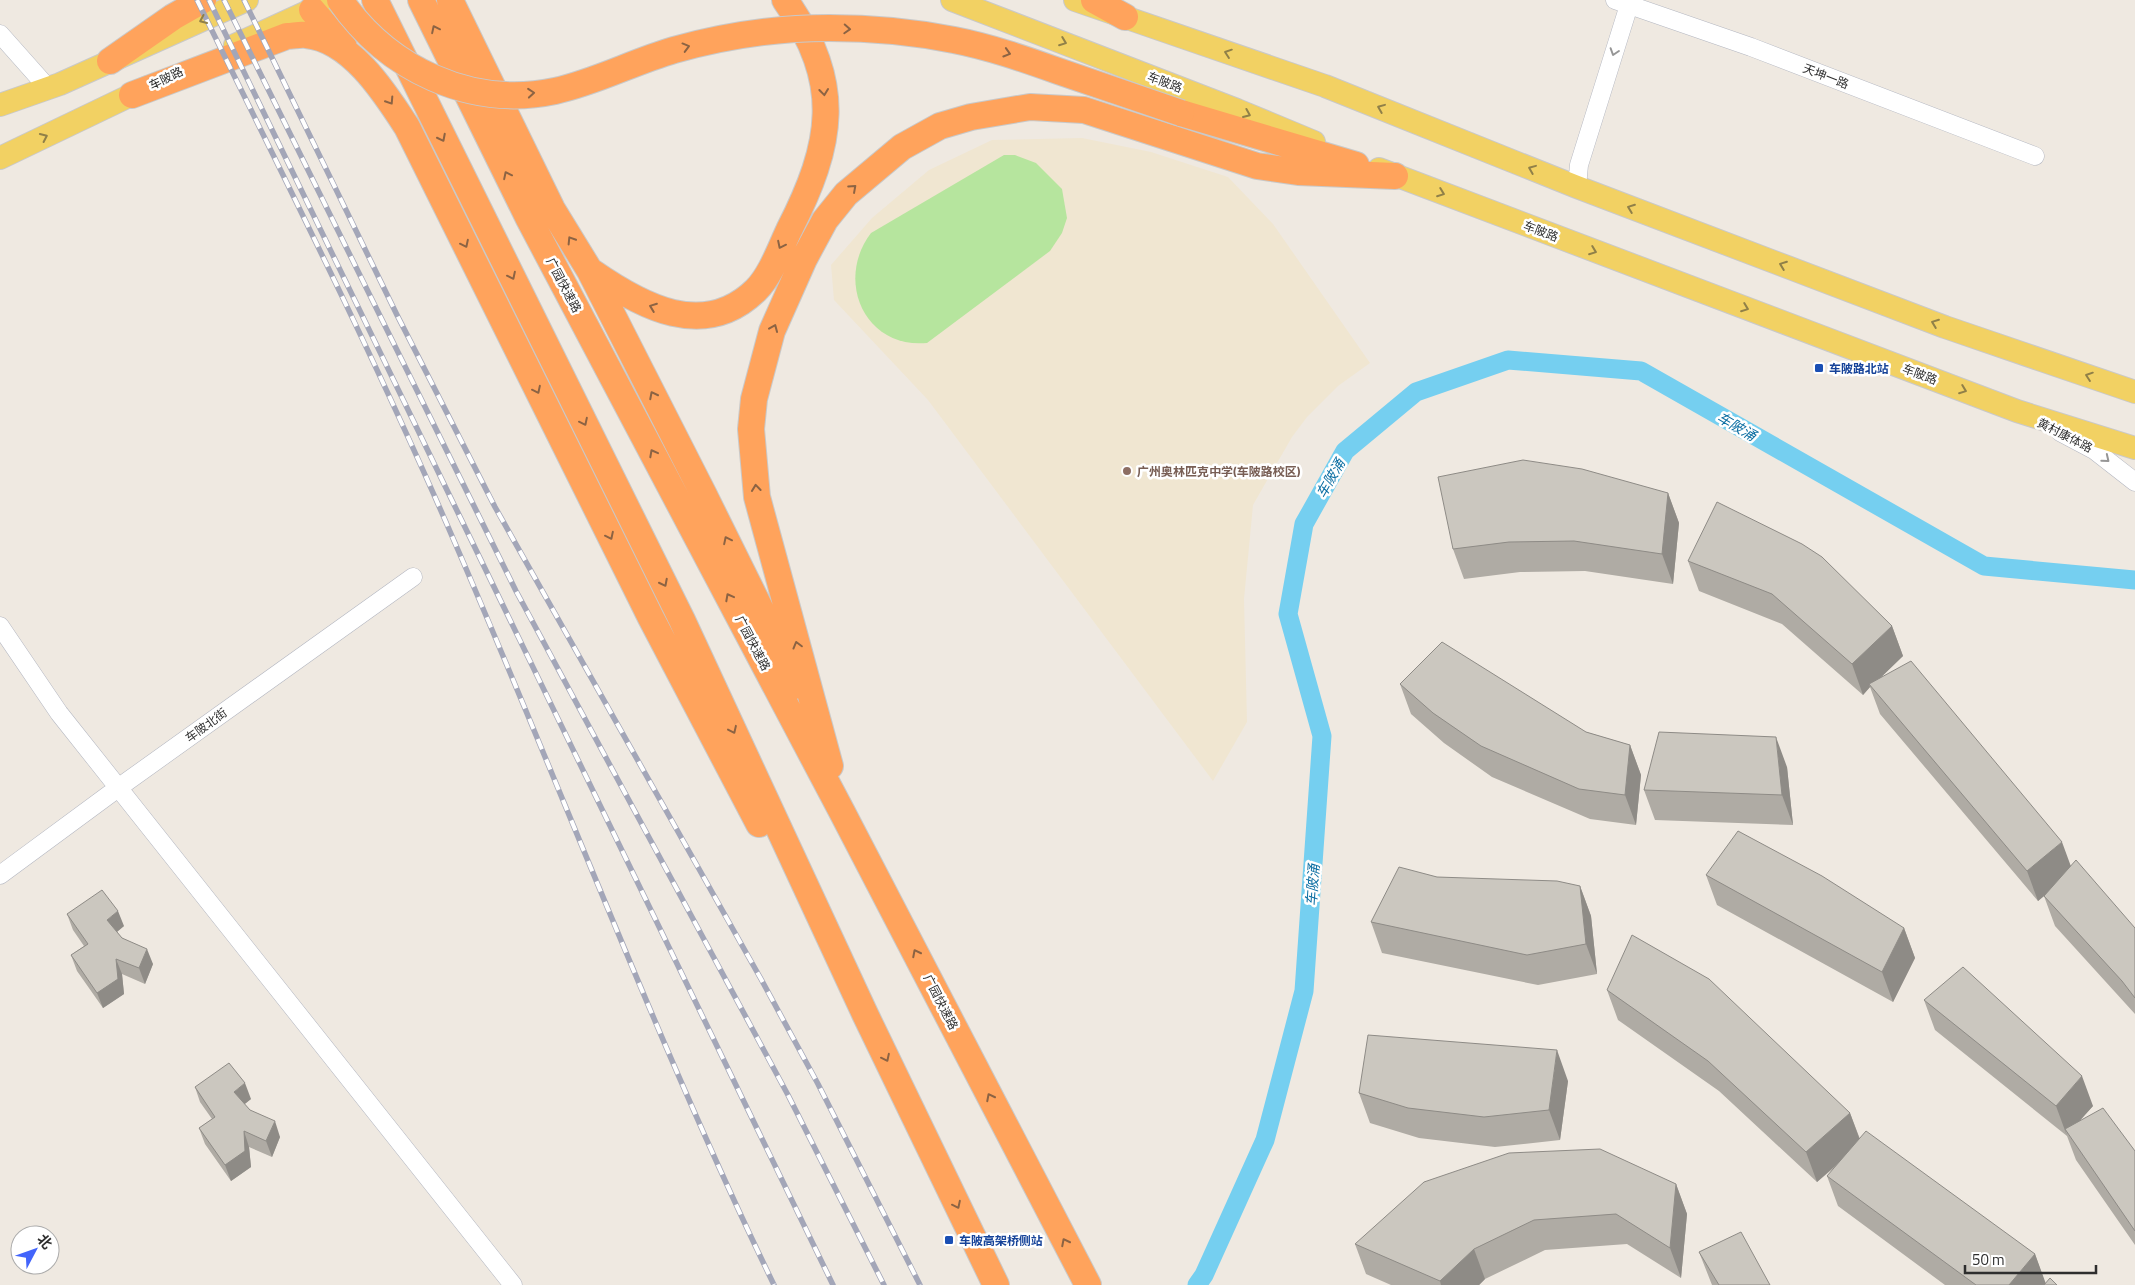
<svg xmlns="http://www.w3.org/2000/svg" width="2135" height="1285" font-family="'Titillium Web','Noto Sans SC',sans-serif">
	<rect width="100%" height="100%" fill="#efe9e1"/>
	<!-- education -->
	<path fill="#f0e6d1" d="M1082 138 1151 152 1228 177 1273 224 1370 363 1338 386 1307 417 1292 437 1253 505 1244 599 1247 722 1213 781 928 400 834 300 831 265 872 218 929 170 992 140Z"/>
	<!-- green -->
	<path fill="#b6e59e" d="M1004 155H1015L1036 163 1062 189 1067 218 1062 233 1050 251 1042 257 927 343C864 349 835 280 871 233Z"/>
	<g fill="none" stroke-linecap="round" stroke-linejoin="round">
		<!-- canal -->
		<path stroke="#75cff0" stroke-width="19" d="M1197 1285 1204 1275 1265 1140 1304 991 1322 736 1288 614 1304 524 1345 451 1416 392 1508 360 1641 371 1984 566 2135 580"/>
		<defs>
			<path id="minor" d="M1615 0 1751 47 2035 156
				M0 34 48 88
				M1577 187 1579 165 1629 5
				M2060 432 2094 450 2135 482
				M0 626 59 713 513 1285
				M0 875 118 788 413 577"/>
			<path id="major" d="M952 0 1237 110 1314 142
				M1075 0 1325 86 1577 187 1945 327 2135 392
				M235 45 333 0
				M0 105 60 84 247 0
				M0 158 148 87
				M1379 169 2017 411 2135 448"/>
			<path id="highway" d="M375 0 682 620 865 1014 996 1285
				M421 0 529 219 841 810 1088 1285
				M450 0 552 209 590 271 704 495 760 608 794 686
				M1094 0 1125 17
				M312 10 344 47
				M110 61 173 17 203 0
				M132 95 287 36C293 36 300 34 306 35 351 39 385 93 407 127L651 618 759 824
				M1181 113 1356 165
				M592 272C641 306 704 341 756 290 771 275 780 249 789 230 833 144 844 83 785 0
				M830 766 757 497 751 429 754 399 772 331 804 259 825 220 846 194 902 147 940 126 971 117 1030 107 1084 110 1257 166 1298 172 1395 176"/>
		</defs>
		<!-- minor casing -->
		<use href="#minor" stroke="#b4b7c1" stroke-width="19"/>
		<!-- major casing -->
		<use href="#major" stroke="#c9c9c9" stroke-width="24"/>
		<!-- highway casing -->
		<use href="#highway" stroke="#c9c9c9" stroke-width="28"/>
		<!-- minor -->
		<use href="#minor" stroke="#fff" stroke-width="18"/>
		<!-- major -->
		<use href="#major" stroke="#f2d163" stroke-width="22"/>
		<!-- highway -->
		<use href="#highway" stroke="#ffa35c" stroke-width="26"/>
		<defs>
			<path id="rail" d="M197 0C286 182 378 363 458 550 564 795 658 1045 774 1285
				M209 0 833 1285
				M224 0 516 591 788 1095 884 1285
				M244 0 397 315 495 507 761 979 818 1084 920 1285"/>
		</defs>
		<!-- rail casing -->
		<use href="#rail" stroke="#a3a6b8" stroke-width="5.5"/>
		<!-- rail -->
		<use href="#rail" stroke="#fff" stroke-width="4" stroke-dasharray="11" stroke-linecap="butt"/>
		<defs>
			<path id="highway-bridge" d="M340 0C387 68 470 109 555 91 596 82 633 62 674 50 724 36 777 28 829 28 870 28 914 32 954 40 990 47 1024 59 1058 71 1099 85 1140 99 1181 113"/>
		</defs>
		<!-- highway-bridge casing -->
		<use href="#highway-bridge" stroke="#c9c9c9" stroke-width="28" stroke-linecap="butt"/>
		<!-- highway-bridge -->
		<use href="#highway-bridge" stroke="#ffa35c" stroke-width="26"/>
	</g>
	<!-- wall -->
	<path fill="#afaba4" d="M1668 493 1679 523 1673 584 1585 571 1520 572 1464 579 1453 549Z
		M1688 561 1892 626 1903 656 1881 677 2071 866 2135 928V1014L2055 926 2044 896 2038 901 1880 714 1870 687 1863 695 1782 624 1699 591Z
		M1400 684 1586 732 1630 745 1641 775 1636 825 1590 819 1492 777 1444 743 1411 714Z
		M1787 767 1793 825 1655 820 1644 790Z
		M1706 875 1904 928 1915 958 1893 1002 1717 905Z
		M1437 877 1580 886 1591 916 1597 974 1538 985 1382 953 1371 922Z
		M67 914 124 926 117 932 122 938 153 964 145 984 122 974 124 994 103 1008 77 971 71 955 84 946 73 930Z
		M1607 990 1850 1113 1860 1139 2035 1254 2045 1283 2057 1285H1945L1838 1206 1827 1176 1836 1166 1817 1182 1719 1091 1618 1020Z
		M1924 1000 2093 1106 2080 1120 2135 1151V1245L2076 1160 2067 1136 1935 1030Z
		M1568 1081 1560 1140 1495 1147 1419 1138 1370 1123 1359 1093Z
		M195 1087 251 1099 244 1104 250 1110 280 1137 272 1157 249 1147 251 1167 231 1181 205 1144 199 1128 212 1119 200 1102Z
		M1676 1184 1687 1214 1681 1278 1627 1244 1545 1250 1485 1279 1479 1285H1391L1366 1274 1355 1244Z
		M1699 1252 1770 1285H1712Z"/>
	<!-- shaded-wall -->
	<path fill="#8e8b86" d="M1668 493 1679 523 1673 584 1662 554Z
		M1892 626 1903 656 1871 687 1869 684 1870 687 1863 695 1852 664Z
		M1776 737 1787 767 1793 825 1782 795Z
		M1630 745 1641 775 1636 825 1625 795Z
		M2062 842 2073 872 2038 901 2027 871Z
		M1580 886 1591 916 1597 974 1586 944Z
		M118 911 124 926 113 935 107 920Z
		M1904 928 1915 958 1893 1002 1882 972Z
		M147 949 153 964 145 984 139 968Z
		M116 959 122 974 124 994 103 1008 97 993Z
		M1557 1050 1568 1081 1560 1140 1549 1110Z
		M2082 1076 2093 1106 2068 1134 2065 1129 2067 1136 2056 1106Z
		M245 1083 251 1099 240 1108 234 1092Z
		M1850 1113 1861 1143 1817 1182 1806 1152Z
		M275 1121 280 1137 272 1157 266 1141Z
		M244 1131 249 1147 251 1167 231 1181 225 1165Z
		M1676 1184 1687 1214 1681 1278 1670 1248Z
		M1474 1249 1485 1279 1479 1285H1441L1440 1281Z
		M2035 1254 2046 1284 2045 1285H2009Z"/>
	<!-- building -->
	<path fill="#cbc7bf" stroke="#8e8b86" d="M1523 460 1582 469 1668 493 1662 554 1574 541 1509 542 1453 549 1438 477Z
		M1717 502 1802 544 1822 557 1892 626 1852 664 1772 594 1688 561Z
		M1442 642 1586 732 1630 745 1625 795 1579 789 1481 746 1433 713 1400 684Z
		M1911 661 2062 842 2027 871 1869 684Z
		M1659 732 1776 737 1782 795 1644 790Z
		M1738 831 1822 876 1904 928 1882 972 1706 875Z
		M2076 860 2135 928V998L2122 981 2044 896Z
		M1399 867 1437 877 1557 881 1580 886 1586 944 1527 955 1371 922Z
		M102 890 118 911 107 920 122 938 147 949 139 968 116 959 118 979 97 993 71 955 88 944 67 914Z
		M1632 935 1709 979 1850 1113 1806 1152 1708 1061 1607 990Z
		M1963 967 2082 1076 2056 1106 1924 1000Z
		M1368 1035 1557 1050 1549 1110 1484 1117 1408 1108 1359 1093Z
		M229 1063 245 1083 234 1092 250 1110 275 1121 266 1141 244 1131 245 1151 225 1165 199 1128 215 1117 195 1087Z
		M2103 1108 2135 1151V1231L2065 1129Z
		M1866 1131 2035 1254 2009 1285H1976L1827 1176Z
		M1600 1149 1676 1184 1670 1248 1616 1214 1534 1220 1474 1249 1440 1281 1355 1244 1424 1182 1509 1153Z
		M1741 1232 1770 1285H1719L1699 1252Z
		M2050 1278 2057 1285H2044Z"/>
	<!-- one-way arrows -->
	<defs><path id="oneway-chevron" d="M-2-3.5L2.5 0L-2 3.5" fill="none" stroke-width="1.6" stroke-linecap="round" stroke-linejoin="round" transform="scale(1.25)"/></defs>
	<g stroke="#908048">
		<use href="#oneway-chevron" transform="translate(203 20) rotate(156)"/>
		<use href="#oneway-chevron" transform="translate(1063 42) rotate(21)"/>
		<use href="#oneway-chevron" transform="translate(1228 53) rotate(-161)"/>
		<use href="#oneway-chevron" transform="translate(1381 108) rotate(-158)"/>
		<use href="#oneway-chevron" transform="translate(1247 114) rotate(23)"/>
		<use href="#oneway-chevron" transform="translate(44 137) rotate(-25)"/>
		<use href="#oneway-chevron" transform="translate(1532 169) rotate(-158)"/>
		<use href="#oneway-chevron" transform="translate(1441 193) rotate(21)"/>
		<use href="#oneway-chevron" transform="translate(1631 208) rotate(-159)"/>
		<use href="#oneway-chevron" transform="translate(1593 251) rotate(21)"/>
		<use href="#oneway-chevron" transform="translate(1783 265) rotate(-159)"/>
		<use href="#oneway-chevron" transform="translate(1745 308) rotate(21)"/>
		<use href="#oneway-chevron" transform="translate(1935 323) rotate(-159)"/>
		<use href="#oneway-chevron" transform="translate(2089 376) rotate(-161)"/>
		<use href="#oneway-chevron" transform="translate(1963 390) rotate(21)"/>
	</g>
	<g stroke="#8c6343">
		<use href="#oneway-chevron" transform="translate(435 29) rotate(-116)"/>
		<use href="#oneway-chevron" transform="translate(847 29) rotate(3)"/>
		<use href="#oneway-chevron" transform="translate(686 47) rotate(-15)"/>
		<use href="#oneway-chevron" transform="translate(1007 53) rotate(17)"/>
		<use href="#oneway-chevron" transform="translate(824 92) rotate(83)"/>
		<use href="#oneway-chevron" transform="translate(531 93) rotate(-5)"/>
		<use href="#oneway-chevron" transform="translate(390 101) rotate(57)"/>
		<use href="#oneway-chevron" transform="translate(442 138) rotate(63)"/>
		<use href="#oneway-chevron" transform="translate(507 175) rotate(-116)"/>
		<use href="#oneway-chevron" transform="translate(853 188) rotate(-42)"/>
		<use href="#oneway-chevron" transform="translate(571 240) rotate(-122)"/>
		<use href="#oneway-chevron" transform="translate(465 244) rotate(64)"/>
		<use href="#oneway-chevron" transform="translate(781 245) rotate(116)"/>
		<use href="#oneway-chevron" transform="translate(512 276) rotate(64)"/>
		<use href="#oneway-chevron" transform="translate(653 307) rotate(-159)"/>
		<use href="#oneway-chevron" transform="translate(774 328) rotate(-67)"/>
		<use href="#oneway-chevron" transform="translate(537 390) rotate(64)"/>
		<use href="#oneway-chevron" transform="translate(653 395) rotate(-117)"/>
		<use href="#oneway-chevron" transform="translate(584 422) rotate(64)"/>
		<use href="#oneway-chevron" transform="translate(653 453) rotate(-118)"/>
		<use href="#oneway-chevron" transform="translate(756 488) rotate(-96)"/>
		<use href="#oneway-chevron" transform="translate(610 536) rotate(64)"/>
		<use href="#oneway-chevron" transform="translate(727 540) rotate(-116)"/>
		<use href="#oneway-chevron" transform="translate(664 583) rotate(63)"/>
		<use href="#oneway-chevron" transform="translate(729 597) rotate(-118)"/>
		<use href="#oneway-chevron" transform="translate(797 645) rotate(-105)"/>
		<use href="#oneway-chevron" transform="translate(733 730) rotate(65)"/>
		<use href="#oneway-chevron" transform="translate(916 953) rotate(-117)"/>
		<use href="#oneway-chevron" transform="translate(886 1058) rotate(64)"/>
		<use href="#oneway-chevron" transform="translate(990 1097) rotate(-117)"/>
		<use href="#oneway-chevron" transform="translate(957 1205) rotate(64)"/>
		<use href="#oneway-chevron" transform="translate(1065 1242) rotate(-117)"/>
	</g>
	<g stroke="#969696">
		<use href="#oneway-chevron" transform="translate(1614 52) rotate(108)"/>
		<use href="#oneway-chevron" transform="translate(2106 459) rotate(39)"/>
	</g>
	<!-- markers -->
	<g fill="#1a4fb4" stroke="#fff" stroke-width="2">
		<rect x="1814" y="363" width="10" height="10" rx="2.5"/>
		<rect x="944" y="1235" width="10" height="10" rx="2.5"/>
	</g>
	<circle fill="#8d6e63" stroke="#fff" stroke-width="2" cx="1127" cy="471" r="5"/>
	<g text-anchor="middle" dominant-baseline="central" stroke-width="5" stroke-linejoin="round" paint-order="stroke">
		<!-- street labels -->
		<g font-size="12" fill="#2e2e2e" stroke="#fff">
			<text transform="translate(1826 76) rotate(21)">天坤一路</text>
			<text transform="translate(166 78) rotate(-26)">车陂路</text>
			<text transform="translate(1165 82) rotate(21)">车陂路</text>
			<text transform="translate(1541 231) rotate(21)">车陂路</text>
			<text transform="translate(564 285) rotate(62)">广园快速路</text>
			<text transform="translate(1920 374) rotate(21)">车陂路</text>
			<text transform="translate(2065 435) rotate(27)">黄村康体路</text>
			<text transform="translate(753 643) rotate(62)">广园快速路</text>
			<text transform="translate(206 725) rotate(-36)">车陂北街</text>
			<text transform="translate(941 1002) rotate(63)">广园快速路</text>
		</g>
		<!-- transit labels -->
		<g font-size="12" font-weight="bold" fill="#164399" stroke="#fff" text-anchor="start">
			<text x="1829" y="368">车陂路北站</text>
			<text x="959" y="1240">车陂高架桥侧站</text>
		</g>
		<!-- education labels -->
		<g font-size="12" font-weight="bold" fill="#785e54" stroke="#fff" text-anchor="start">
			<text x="1137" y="471">广州奥林匹克中学(车陂路校区)</text>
		</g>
		<!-- water labels -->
		<g font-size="14" font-style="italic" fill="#0d6fa3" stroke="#fff">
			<text transform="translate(1737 426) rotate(30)">车陂涌</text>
			<text transform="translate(1330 478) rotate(-60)">车陂涌</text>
			<text transform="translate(1312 885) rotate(-86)">车陂涌</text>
		</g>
	</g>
	<!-- north arrow -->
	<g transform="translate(35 1250) rotate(49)"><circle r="24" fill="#ffffff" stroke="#ababab"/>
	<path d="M0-4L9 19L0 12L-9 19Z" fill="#4264fb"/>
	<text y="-8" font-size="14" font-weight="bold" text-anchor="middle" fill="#2e2e2e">北</text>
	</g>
	<!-- scale -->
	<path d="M1965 1265v8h131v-8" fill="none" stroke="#2e2e2e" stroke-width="2.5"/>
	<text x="1972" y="1265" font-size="15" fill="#2e2e2e" stroke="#ffffff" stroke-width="4" paint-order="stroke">50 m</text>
</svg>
